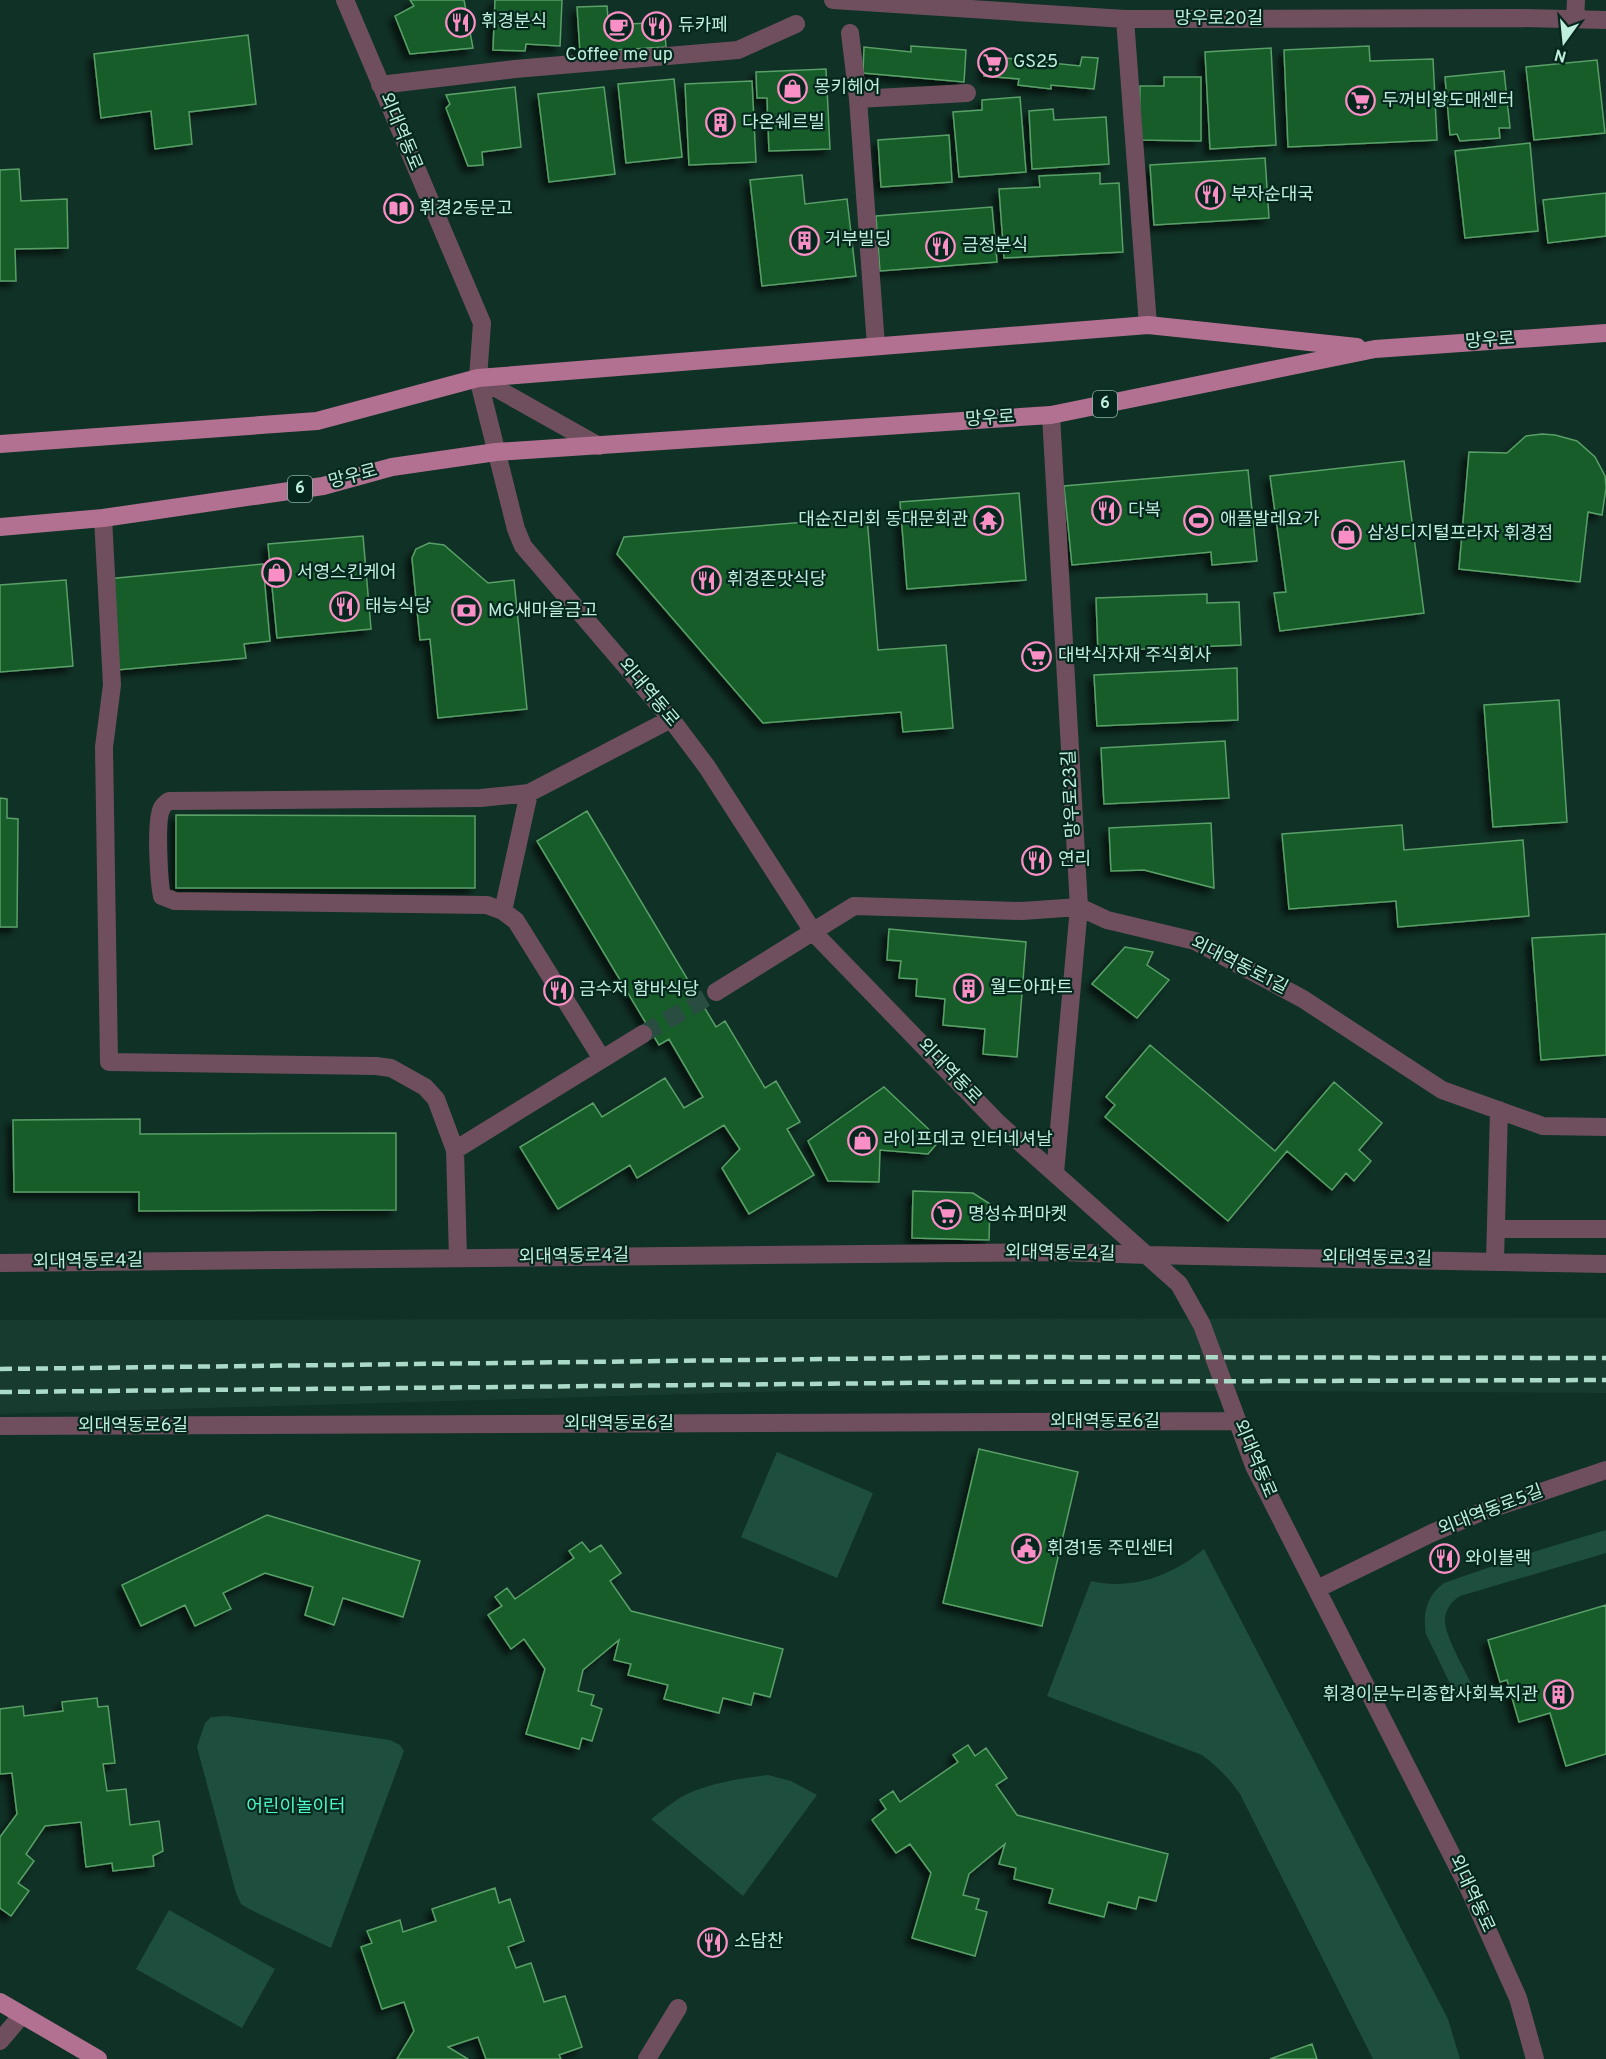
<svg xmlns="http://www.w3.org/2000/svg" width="1606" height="2059" font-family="Overpass,'Noto Sans KR',sans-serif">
	<defs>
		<filter id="shadow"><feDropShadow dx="-5.5" dy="5.5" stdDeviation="3" flood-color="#0009"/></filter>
	</defs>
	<rect width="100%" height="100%" fill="#103126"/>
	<!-- built -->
	<path fill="#173c2f" d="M1606 1318V1393L1263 1391H793L0 1414V1320Z"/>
	<!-- green -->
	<path fill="#1e4e3e" d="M777 1452 873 1493 837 1578 741 1537Z
		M1606 1530V1553L1460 1596C1452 1601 1446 1608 1445 1619 1443 1633 1467 1674 1474 1689L1457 1698 1426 1634C1422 1614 1427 1595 1444 1583L1533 1552Z
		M1204 1549 1448 2019 1460 2059H1373L1240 1794C1229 1778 1218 1767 1202 1755L1047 1696 1091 1581C1132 1591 1173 1575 1204 1549Z
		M227 1716 390 1740 400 1745 404 1751 331 1948 249 1909 241 1904 236 1893 197 1747 205 1723 211 1717Z
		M768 1775 791 1781 817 1795 743 1896 651 1819C665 1809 678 1797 694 1791 717 1782 743 1778 768 1775Z
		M169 1910 275 1969 242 2028 136 1969Z"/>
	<!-- building -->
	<path fill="#125d29" stroke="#5a9f67" stroke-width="1.5" filter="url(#shadow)" d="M410 0H464L473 48 410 54 395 16 414 6Z
		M495 0H562L560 46 526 44 525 51 493 50Z
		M607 6 608 18 630 17V24L664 22 666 47 580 52 577 7Z
		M248 35 256 104 189 112 192 144 155 149 151 111 101 118 94 54Z
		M911 46 966 50 964 82 863 73 864 47 911 52Z
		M1369 46 1370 61 1433 59 1437 140 1288 147 1284 50Z
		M1271 48 1276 145 1210 149 1205 52Z
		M986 56 1080 66 1082 57 1098 58 1094 89 1051 85V89L1018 85 1019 79 984 76Z
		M1597 60 1605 133 1534 140 1526 67Z
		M826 69 830 149 769 151 767 98H757L756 72Z
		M1504 71 1510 128H1499L1500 138 1460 141 1457 134 1450 135 1445 77Z
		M1164 77H1201V141L1139 140 1140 86H1164Z
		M674 79 682 157 626 163 618 84Z
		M752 81 756 162 689 165 685 84Z
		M515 87 521 147 482 152 483 165 468 166 446 108 450 104 446 95Z
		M604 87 615 174 549 182 538 94Z
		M1020 97 1026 172 959 177 953 112 982 110V100Z
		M1053 109 1054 120 1106 117 1109 164 1032 169 1029 111Z
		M949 135 952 182 881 187 878 140Z
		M1530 143 1538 231 1465 238 1455 151Z
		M1265 158 1269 218 1154 225 1150 165Z
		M19 169 21 201 67 199 68 248 15 249 16 281H0V170Z
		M1100 173V184L1119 183 1123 252 1004 258 999 189 1040 187 1039 176Z
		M802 175 805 204 847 199 856 276 762 286 750 180Z
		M1606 193V236L1548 243 1543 200Z
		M992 207 997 262 880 271 876 216Z
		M1542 434 1555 435 1577 441 1595 457 1605 476 1606 488 1602 515 1588 512 1580 582 1459 569 1469 452 1507 453 1526 436Z
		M1404 461 1424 613 1280 631 1274 593 1286 592 1270 476Z
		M1248 470 1257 561 1212 565 1211 552 1072 565 1064 486Z
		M1019 493 1026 580 907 589 900 502Z
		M867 517 878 650 946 645 953 728 903 732 901 712 763 723 617 554 624 537Z
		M363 536 371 629 277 638 268 544Z
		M429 543 444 545 488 583 514 580 527 709 438 718 430 639 420 640 412 558 416 549Z
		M263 564 270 641 244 644 246 658 117 670 107 579Z
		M66 580 73 666 0 672V585Z
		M1207 594V603L1239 602 1241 645 1098 651 1096 598Z
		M1237 668 1238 720 1097 726 1094 675Z
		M1559 700 1567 822 1493 827 1484 705Z
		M1225 741 1229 798 1104 804 1101 748Z
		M0 798 7 799V818L18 819 17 927H0Z
		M587 811 716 1027 725 1021 765 1088 776 1081 800 1122 787 1129 814 1175 749 1214 722 1168 740 1149 724 1125 637 1178 630 1165 558 1209 520 1147 593 1103 602 1117 665 1078 684 1108 703 1097 669 1039 659 1045 537 841Z
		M176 815 475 816V888H176Z
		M1211 823 1214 888 1144 870 1111 871 1109 828Z
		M1402 825 1404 850 1523 840 1529 916 1398 927 1396 901 1289 909 1282 834Z
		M889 929 1026 942 1017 1057 983 1054 985 1029 943 1025 945 999 916 996 917 979 899 978 901 961 887 960Z
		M1606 934V1055L1541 1060 1532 938Z
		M1125 947 1153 952 1147 965 1169 980 1137 1018 1092 984Z
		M1150 1045 1275 1151 1334 1082 1382 1123 1359 1150 1371 1161 1354 1181 1346 1173 1332 1190 1287 1151 1228 1221 1105 1117 1115 1105 1106 1097Z
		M884 1087 940 1140 928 1154 880 1150 879 1182 828 1181 808 1141Z
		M140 1119V1134L396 1133V1210L139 1211V1192H14L13 1120Z
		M913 1191 973 1193 990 1204 989 1240 912 1238Z
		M979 1449 1078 1472 1042 1626 943 1603Z
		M267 1515 420 1561 403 1617 343 1598 334 1625 305 1615 313 1587 265 1573 223 1593 231 1609 195 1626 185 1605 141 1626 122 1585Z
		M582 1542 590 1552 601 1545 621 1573 610 1581 631 1611 783 1649 770 1697 754 1693 751 1705 723 1698 719 1713 664 1699 668 1685 628 1675 631 1664 614 1660 619 1640 583 1670 578 1691 594 1695 591 1705 602 1709 592 1741 582 1738 579 1749 526 1734 545 1669 524 1639 511 1649 488 1615 502 1606 495 1597 507 1588 515 1599 574 1558 569 1551Z
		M1606 1605V1754L1566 1766 1550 1713 1519 1722 1507 1680 1500 1682 1488 1640Z
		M97 1698 98 1707 108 1706 115 1763 103 1764 107 1791 126 1789 130 1825 159 1821 163 1851 153 1856 154 1866 113 1871 112 1863 86 1867 81 1822 45 1826 26 1854 34 1861 18 1883 29 1891 11 1916 0 1908V1837L17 1814 12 1773 0 1774V1709L23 1706 24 1716 63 1711 62 1702Z
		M968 1745 975 1756 986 1748 1007 1778 996 1785 1017 1815 1168 1854 1156 1901 1139 1897 1136 1909 1108 1902 1104 1917 1049 1903 1053 1889 1014 1879 1016 1868 999 1864 1005 1844 969 1874 963 1895 979 1899 976 1909 987 1912 975 1956 912 1938 931 1873 910 1844 896 1853 872 1820 886 1809 880 1800 893 1791 900 1802 958 1762 953 1755Z
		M495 1888 499 1903 510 1899 524 1941 508 1947 516 1968 531 1963 544 2002 565 1996 582 2047 559 2055 561 2059H486L478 2037 448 2047 468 2059H397L414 2031 404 2002 382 2009 361 1947 372 1943 367 1931 400 1920 403 1932 436 1921 432 1909Z
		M1312 2044 1317 2059H1270Z"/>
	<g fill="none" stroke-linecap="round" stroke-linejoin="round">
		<!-- minor-tunnel -->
		<path stroke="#2a4d41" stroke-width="18" stroke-dasharray="18 9" stroke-linecap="butt" d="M643 1034 716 992"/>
		<!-- minor -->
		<path stroke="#6f4f5e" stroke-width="18" d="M345 0 482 323 478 378 516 529 523 546 671 719 707 767 814 933 998 1123 1179 1284 1202 1325 1254 1466 1470 1891 1518 1998 1535 2059
			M833 0 1125 19 1519 18 1606 20
			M1125 19 1148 325
			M1575 19 1576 0
			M850 33 858 99 876 346
			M380 85 515 69 738 50 796 24
			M858 99 967 93
			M478 378 599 446
			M1051 415 1079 907 1055 1173
			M103 518 112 685 104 747 109 1062 376 1066 391 1068 425 1087 436 1099 455 1150 643 1034
			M503 911 529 793
			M716 992 854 906 1022 911 1079 907 1107 920 1195 941 1303 999 1442 1090 1543 1126 1606 1127
			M602 1059 516 921 503 911 487 905 175 901 162 896C159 882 155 819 162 808 163 805 166 803 169 801L481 798 529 793 671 719
			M455 1150 458 1258
			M1496 1229H1606
			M1495 1261 1499 1110
			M0 1263 1060 1252 1147 1255 1606 1264
			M0 1426 1237 1421
			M1317 1589 1432 1533 1479 1513 1606 1470
			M0 2041 22 2015
			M647 2059 678 2008"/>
		<!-- major -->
		<path stroke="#b27191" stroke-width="18" d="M0 444 317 421 478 378 1148 325 1357 347
			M0 527 103 518 323 486 392 467 496 452 1051 415 1375 349 1606 333
			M0 2002 98 2059"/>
		<!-- rail -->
		<path stroke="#acdac8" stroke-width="4.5" stroke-dasharray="12 6" stroke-linecap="butt" d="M0 1369 996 1357 1606 1358
			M0 1392 997 1382 1606 1380"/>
	</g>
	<!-- icons -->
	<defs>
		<symbol id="restaurant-ring" viewBox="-11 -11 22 22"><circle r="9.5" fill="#05271d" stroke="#fa8fc6" stroke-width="1.5"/><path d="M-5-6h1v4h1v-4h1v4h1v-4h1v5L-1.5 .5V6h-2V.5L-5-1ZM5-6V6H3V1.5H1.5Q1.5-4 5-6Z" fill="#fa8fc6"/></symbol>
		<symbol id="cafe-ring" viewBox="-11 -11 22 22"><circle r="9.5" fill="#05271d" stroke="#fa8fc6" stroke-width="1.5"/><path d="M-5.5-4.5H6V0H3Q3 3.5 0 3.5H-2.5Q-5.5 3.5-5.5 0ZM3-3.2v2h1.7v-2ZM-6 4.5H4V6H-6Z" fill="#fa8fc6"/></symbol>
		<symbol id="supermarket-ring" viewBox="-11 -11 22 22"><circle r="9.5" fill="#05271d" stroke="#fa8fc6" stroke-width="1.5"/><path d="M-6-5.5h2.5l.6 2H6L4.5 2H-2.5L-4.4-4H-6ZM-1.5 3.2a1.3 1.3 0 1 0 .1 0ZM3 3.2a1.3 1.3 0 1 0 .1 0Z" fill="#fa8fc6"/></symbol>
		<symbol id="shop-ring" viewBox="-11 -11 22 22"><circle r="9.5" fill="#05271d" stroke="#fa8fc6" stroke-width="1.5"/><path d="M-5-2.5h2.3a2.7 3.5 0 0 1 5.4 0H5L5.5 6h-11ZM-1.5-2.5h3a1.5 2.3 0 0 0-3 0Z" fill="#fa8fc6"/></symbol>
		<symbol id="building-ring" viewBox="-11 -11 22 22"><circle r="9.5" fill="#05271d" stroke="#fa8fc6" stroke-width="1.5"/><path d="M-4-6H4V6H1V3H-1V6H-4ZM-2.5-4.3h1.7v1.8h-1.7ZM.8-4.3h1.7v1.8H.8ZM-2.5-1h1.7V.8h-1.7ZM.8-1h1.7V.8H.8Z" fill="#fa8fc6"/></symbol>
		<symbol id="library-ring" viewBox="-11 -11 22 22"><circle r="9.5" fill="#05271d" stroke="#fa8fc6" stroke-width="1.5"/><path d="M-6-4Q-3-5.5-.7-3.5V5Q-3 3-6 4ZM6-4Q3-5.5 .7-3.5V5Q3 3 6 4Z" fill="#fa8fc6"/></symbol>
		<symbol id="temple-ring" viewBox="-11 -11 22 22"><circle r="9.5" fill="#05271d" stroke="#fa8fc6" stroke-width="1.5"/><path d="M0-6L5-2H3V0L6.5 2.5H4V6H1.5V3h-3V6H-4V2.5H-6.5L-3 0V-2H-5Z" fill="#fa8fc6"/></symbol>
		<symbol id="stadium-ring" viewBox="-11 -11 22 22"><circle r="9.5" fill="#05271d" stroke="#fa8fc6" stroke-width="1.5"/><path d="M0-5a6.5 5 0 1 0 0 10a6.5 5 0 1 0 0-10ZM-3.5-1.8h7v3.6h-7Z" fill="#fa8fc6"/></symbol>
		<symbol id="bank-ring" viewBox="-11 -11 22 22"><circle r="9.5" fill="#05271d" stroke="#fa8fc6" stroke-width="1.5"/><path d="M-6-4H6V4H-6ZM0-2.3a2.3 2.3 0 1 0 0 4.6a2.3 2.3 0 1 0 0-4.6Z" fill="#fa8fc6"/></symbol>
		<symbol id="civic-ring" viewBox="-11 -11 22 22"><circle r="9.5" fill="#05271d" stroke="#fa8fc6" stroke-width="1.5"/><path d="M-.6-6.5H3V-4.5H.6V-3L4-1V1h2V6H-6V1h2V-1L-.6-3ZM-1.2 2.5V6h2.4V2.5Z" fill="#fa8fc6"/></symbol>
	</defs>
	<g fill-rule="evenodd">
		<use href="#restaurant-ring" x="444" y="6" width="33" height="33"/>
		<use href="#cafe-ring" x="602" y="10" width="33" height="33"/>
		<use href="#restaurant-ring" x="640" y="10" width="33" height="33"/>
		<use href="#supermarket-ring" x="976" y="46" width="33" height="33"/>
		<use href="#shop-ring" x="776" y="72" width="33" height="33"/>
		<use href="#supermarket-ring" x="1344" y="84" width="33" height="33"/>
		<use href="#building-ring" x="704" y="106" width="33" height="33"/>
		<use href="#restaurant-ring" x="1194" y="178" width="33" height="33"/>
		<use href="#library-ring" x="382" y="192" width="33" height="33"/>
		<use href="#building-ring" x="788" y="224" width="33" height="33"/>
		<use href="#restaurant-ring" x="924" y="230" width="33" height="33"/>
		<use href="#restaurant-ring" x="1090" y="494" width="33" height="33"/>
		<use href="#temple-ring" x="972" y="504" width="33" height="33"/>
		<use href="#stadium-ring" x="1182" y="504" width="33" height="33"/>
		<use href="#shop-ring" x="1330" y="518" width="33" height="33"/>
		<use href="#shop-ring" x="260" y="556" width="33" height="33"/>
		<use href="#restaurant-ring" x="690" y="564" width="33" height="33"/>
		<use href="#restaurant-ring" x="328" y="590" width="33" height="33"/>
		<use href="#bank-ring" x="450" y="594" width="33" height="33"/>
		<use href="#supermarket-ring" x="1020" y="640" width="33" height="33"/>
		<use href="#restaurant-ring" x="1020" y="844" width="33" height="33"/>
		<use href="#building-ring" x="952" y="972" width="33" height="33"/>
		<use href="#restaurant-ring" x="542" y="974" width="33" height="33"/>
		<use href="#shop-ring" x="846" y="1124" width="33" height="33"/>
		<use href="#supermarket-ring" x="930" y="1198" width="33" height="33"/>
		<use href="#civic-ring" x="1010" y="1532" width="33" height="33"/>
		<use href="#restaurant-ring" x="1428" y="1542" width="33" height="33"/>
		<use href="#building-ring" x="1542" y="1678" width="33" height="33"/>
		<use href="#restaurant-ring" x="696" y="1926" width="33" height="33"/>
	</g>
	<g text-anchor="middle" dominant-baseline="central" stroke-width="4.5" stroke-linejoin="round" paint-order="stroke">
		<!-- shield labels -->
		<g fill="#05271d" stroke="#87b2a3" stroke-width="1.5">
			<rect x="1093" y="391" width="24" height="26" rx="4.5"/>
			<rect x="288" y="476" width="24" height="26" rx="4.5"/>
		</g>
		<g font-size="16" font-weight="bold" fill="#bfeedc">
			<text x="1105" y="404">6</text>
			<text x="300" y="489">6</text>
		</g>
		<!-- street labels -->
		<g font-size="18" fill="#bfeedc" stroke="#05271d">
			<text x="1219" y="19">망우로20길</text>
			<text transform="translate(400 132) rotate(67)">외대역동로</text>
			<text transform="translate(1490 341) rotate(-4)">망우로</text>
			<text transform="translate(990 419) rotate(-4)">망우로</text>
			<text transform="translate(353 477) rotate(-15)">망우로</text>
			<text transform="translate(648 693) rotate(50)">외대역동로</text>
			<text transform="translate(1072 794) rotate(-93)">망우로23길</text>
			<text transform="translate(1239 966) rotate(27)">외대역동로1길</text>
			<text transform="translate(949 1072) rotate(46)">외대역동로</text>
			<text transform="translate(1060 1254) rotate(1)">외대역동로4길</text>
			<text transform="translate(574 1257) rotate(-1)">외대역동로4길</text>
			<text transform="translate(1377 1259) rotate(1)">외대역동로3길</text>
			<text transform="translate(88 1262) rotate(-1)">외대역동로4길</text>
			<text x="1105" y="1422">외대역동로6길</text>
			<text x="619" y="1424">외대역동로6길</text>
			<text x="133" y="1426">외대역동로6길</text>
			<text transform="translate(1254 1459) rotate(67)">외대역동로</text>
			<text transform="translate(1491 1511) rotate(-21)">외대역동로5길</text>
			<text transform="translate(1471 1894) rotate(65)">외대역동로</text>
		</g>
		<!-- poi labels -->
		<g font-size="18" fill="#bfeedc" stroke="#05271d" text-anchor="start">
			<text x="481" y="22">휘경분식</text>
			<text x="678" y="26">듀카페</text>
			<text x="619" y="55" text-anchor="middle">Coffee me up</text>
			<text x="1013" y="62">GS25</text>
			<text x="814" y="88">몽키헤어</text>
			<text x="1382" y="101">두꺼비왕도매센터</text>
			<text x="742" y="123">다온쉐르빌</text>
			<text x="1231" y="195">부자순대국</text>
			<text x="419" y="209">휘경2동문고</text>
			<text x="825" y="240">거부빌딩</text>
			<text x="962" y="246">금정분식</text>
			<text x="1128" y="511">다복</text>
			<text x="968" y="520" text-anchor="end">대순진리회 동대문회관</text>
			<text x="1220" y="520">애플발레요가</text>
			<text x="1367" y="534">삼성디지털프라자 휘경점</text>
			<text x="297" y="573">서영스킨케어</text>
			<text x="727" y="580">휘경존맛식당</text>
			<text x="365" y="607">태능식당</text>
			<text x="488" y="611">MG새마을금고</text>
			<text x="1058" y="656">대박식자재 주식회사</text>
			<text x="1058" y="860">연리</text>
			<text x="990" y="988">월드아파트</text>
			<text x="579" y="990">금수저 함바식당</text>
			<text x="883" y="1140">라이프데코 인터네셔날</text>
			<text x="968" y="1215">명성슈퍼마켓</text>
			<text x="1047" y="1549">휘경1동 주민센터</text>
			<text x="1465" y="1559">와이블랙</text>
			<text x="1538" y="1695" text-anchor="end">휘경이문누리종합사회복지관</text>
			<text x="734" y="1942">소담찬</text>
		</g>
		<!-- park labels -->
		<g font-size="18" fill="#4ef8c6" stroke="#05271d">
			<text x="296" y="1807">어린이놀이터</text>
		</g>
	</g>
	<!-- north arrow -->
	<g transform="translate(1564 42) rotate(195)" stroke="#05271d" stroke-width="4.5" paint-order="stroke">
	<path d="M0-4.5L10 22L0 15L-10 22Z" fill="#bfeedc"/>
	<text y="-9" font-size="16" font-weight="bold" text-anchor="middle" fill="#bfeedc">N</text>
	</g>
</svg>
